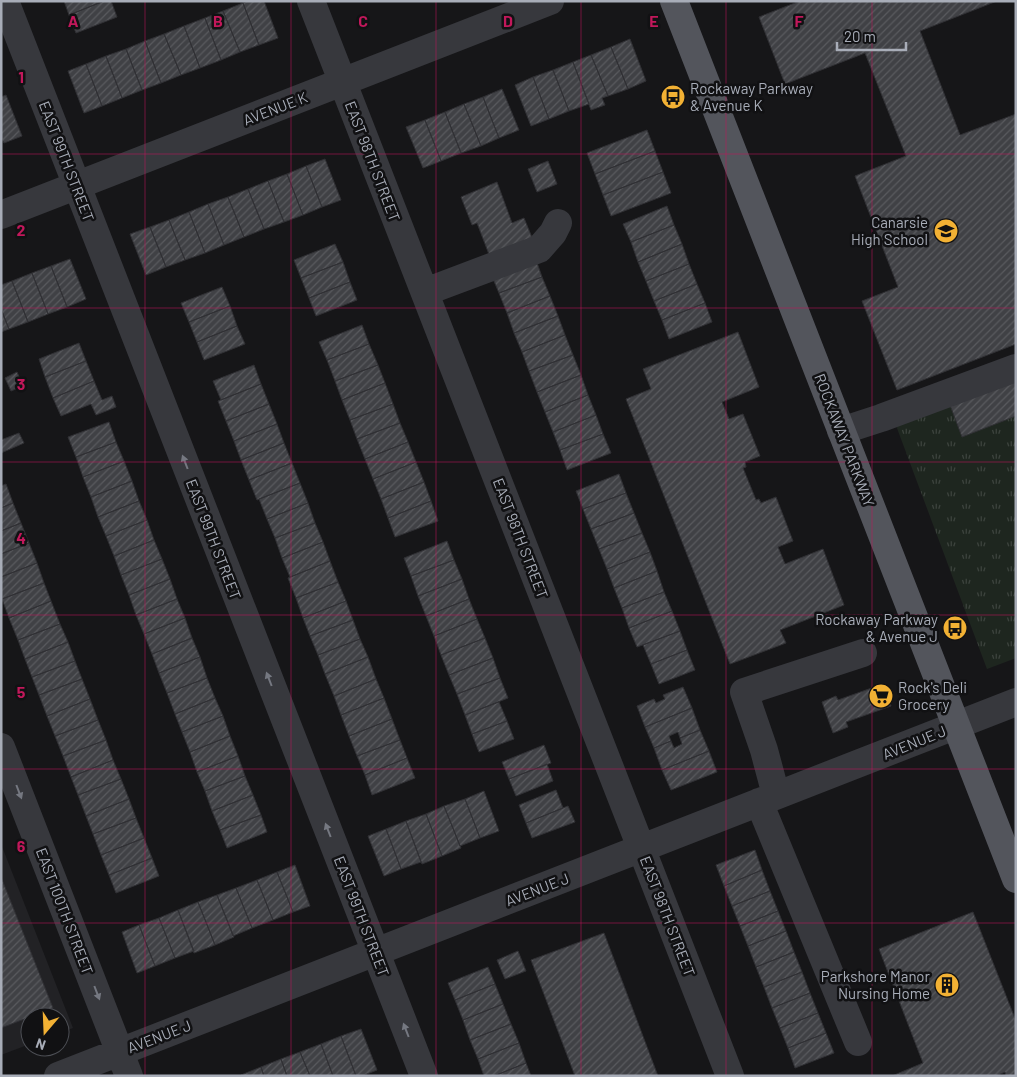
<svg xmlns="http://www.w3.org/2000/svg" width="1017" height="1077" font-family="Barlow,sans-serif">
	<defs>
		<pattern id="park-tufts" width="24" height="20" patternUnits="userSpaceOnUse" patternTransform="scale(1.25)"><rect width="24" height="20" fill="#1e261f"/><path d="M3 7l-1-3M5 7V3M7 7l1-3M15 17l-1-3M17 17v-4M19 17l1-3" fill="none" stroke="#3c433d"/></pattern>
		<pattern id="building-hatch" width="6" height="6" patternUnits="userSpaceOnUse" patternTransform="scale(1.25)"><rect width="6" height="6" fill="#404145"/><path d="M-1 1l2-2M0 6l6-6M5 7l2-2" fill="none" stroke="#595a5e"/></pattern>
	</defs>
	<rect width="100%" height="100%" fill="#161618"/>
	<!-- built -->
	<path fill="#222225" d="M1 844 73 1028 60 1033V1017H30V1044L1 1055Z"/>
	<!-- park -->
	<path fill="url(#park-tufts)" d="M1016 366V658L987 669 891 412Z"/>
	<!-- building -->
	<path fill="url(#building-hatch)" stroke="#303034" d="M64 1H104L69 15Z
		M104 1H111L117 17 76 33 69 15Z
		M248 1H264L278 38 259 45 243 3Z
		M800 1H997L920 31 960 135 1016 114V344L897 390 862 301 898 287 855 176 906 156 865 53 785 84 759 17Z
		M243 3 259 45 240 52 223 11Z
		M223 11 240 52 221 60 205 18Z
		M205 18 221 60 200 68 184 26Z
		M184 26 200 68 181 75 164 34Z
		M164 34 181 75 161 83 145 41Z
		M630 39 646 81 628 89 611 47Z
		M145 41 161 83 142 90 126 49Z
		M611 47 628 89 608 96 591 55Z
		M126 49 142 90 122 98 106 56Z
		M591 55 608 96 602 98 605 105 591 110 573 62Z
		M106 56 122 98 102 106 86 64Z
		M573 62 589 104 569 111 553 70Z
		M86 64 102 106 84 113 68 71Z
		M553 70 569 111 549 119 533 77Z
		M533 77 549 119 531 126 515 85Z
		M502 89 519 130 499 138 483 97Z
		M6 95 22 136 4 143 1 138V97Z
		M483 97 499 138 481 146 464 104Z
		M464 104 481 146 461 153 445 112Z
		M445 112 461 153 441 161 425 120Z
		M425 120 441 161 423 168 406 127Z
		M647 130 655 151 595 174 587 153Z
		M655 151 663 172 603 195 595 174Z
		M325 159 341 200 322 207 306 166Z
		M548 161 557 184 537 192 528 169Z
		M306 166 322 207 303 215 287 174Z
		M663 172 671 193 611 216 603 195Z
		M287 174 303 215 284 222 268 181Z
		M268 181 284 222 264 229 248 189Z
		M497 182 512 223 524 218 533 240 490 257 477 223 472 225 461 197Z
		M248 189 264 229 244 237 228 197Z
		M228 197 244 237 224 245 208 204Z
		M208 204 224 245 205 253 189 212Z
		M667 206 674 225 631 242 623 224Z
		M189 212 205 253 185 260 169 220Z
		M169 220 185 260 166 267 150 227Z
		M674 225 682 244 638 262 631 242Z
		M150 227 166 267 146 275 130 234Z
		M335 244 343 262 301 278 294 260Z
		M682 244 689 264 646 281 638 262Z
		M535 257 542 277 499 293 491 274Z
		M70 259 86 299 67 307 51 266Z
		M343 262 350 282 309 298 301 278Z
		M689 264 697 284 654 301 646 281Z
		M51 266 67 307 48 314 32 273Z
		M32 273 48 314 28 322 12 281Z
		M542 277 550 296 507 313 499 293Z
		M12 281 28 322 9 329 1 309V285Z
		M350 282 357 300 316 316 309 298Z
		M697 284 705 303 662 320 654 301Z
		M222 287 230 306 189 322 181 303Z
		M550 296 558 316 514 333 507 313Z
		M705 303 712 322 669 339 662 320Z
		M230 306 237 326 197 342 189 322Z
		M1 309 9 329 1 332Z
		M558 316 565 335 522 352 514 333Z
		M362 325 369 344 327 360 319 342Z
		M237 326 245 344 204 360 197 342Z
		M738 332 759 387 722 402 729 419 743 414 760 456 745 462 746 467 743 468 756 500 759 499 761 503 776 497 793 541 778 547 785 564 823 549 844 605 780 630 786 643 730 664 626 399 651 389 643 369Z
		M565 335 573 355 529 371 522 352Z
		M79 343 86 361 45 377 39 359Z
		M369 344 378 365 335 381 327 360Z
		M573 355 581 375 537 392 529 371Z
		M86 361 94 381 53 398 45 377Z
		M254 365 261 384 221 400 213 381Z
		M378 365 385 383 342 400 335 381Z
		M17 372 23 386 11 391 5 378Z
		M581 375 588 395 545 412 537 392Z
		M1016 380V416L962 437 950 405Z
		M94 381 102 400 112 396 116 407 96 415 91 404 61 416 53 398Z
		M385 383 393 404 350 420 342 400Z
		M261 384 269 404 226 421 218 401Z
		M588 395 596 415 553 432 545 412Z
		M269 404 277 424 234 441 226 421Z
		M393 404 400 423 357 439 350 420Z
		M596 415 603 434 560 450 553 432Z
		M109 422 116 442 76 457 68 437Z
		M400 423 408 442 365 459 357 439Z
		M277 424 284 443 241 460 234 441Z
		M19 433 24 443 1 453V440Z
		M603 434 611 453 567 470 560 450Z
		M116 442 124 461 83 477 76 457Z
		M408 442 416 462 373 479 365 459Z
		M284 443 292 463 249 480 241 460Z
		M124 461 132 481 91 497 83 477Z
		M416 462 424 482 381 499 373 479Z
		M292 463 300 483 257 500 249 480Z
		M619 474 626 493 583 509 576 491Z
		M132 481 139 501 98 517 91 497Z
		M424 482 431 501 388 518 381 499Z
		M300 483 308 503 267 519 259 499Z
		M6 484 13 503 1 508V486Z
		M626 493 634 513 591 529 583 509Z
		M139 501 147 520 106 536 98 517Z
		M431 501 438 521 395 537 388 518Z
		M13 503 21 523 1 531V508Z
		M308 503 315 523 275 538 267 519Z
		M634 513 642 533 599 549 591 529Z
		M147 520 154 540 114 556 106 536Z
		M21 523 29 543 1 554V531Z
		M315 523 323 542 282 558 275 538Z
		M642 533 650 552 607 569 599 549Z
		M154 540 162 559 121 575 114 556Z
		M447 541 454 560 411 576 404 558Z
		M323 542 330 561 290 577 282 558Z
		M29 543 37 563 1 577V554Z
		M650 552 657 571 614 588 607 569Z
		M162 559 170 579 129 595 121 575Z
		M454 560 462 579 418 596 411 576Z
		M330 561 338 582 296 598 288 578Z
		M37 563 44 583 2 599 1 577Z
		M657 571 664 592 622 608 614 588Z
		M170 579 177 599 136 615 129 595Z
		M462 579 469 599 426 616 418 596Z
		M338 582 346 601 303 618 296 598Z
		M44 583 51 601 9 618 2 599Z
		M664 592 672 611 629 628 622 608Z
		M177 599 185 618 144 634 136 615Z
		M469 599 477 619 434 636 426 616Z
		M51 601 60 624 18 640 9 618Z
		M346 601 353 620 310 636 303 618Z
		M672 611 680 631 637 647 629 628Z
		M185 618 192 638 152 654 144 634Z
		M477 619 485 638 441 655 434 636Z
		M353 620 360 639 318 655 310 636Z
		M60 624 68 642 25 659 18 640Z
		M680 631 687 650 651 664 643 645Z
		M192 638 200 657 159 673 152 654Z
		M485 638 493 658 449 675 441 655Z
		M360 639 368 657 325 674 318 655Z
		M68 642 75 661 32 677 25 659Z
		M687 650 695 670 659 684 651 664Z
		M200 657 207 678 167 693 159 673Z
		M368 657 376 679 334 696 325 674Z
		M493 658 500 678 457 694 449 675Z
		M75 661 82 679 39 695 32 677Z
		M207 678 215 698 175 714 167 693Z
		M500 678 508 698 465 715 457 694Z
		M82 679 90 699 47 716 39 695Z
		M376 679 384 698 341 715 334 696Z
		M883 684 891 706 846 722 848 727 833 733 822 702 836 696 838 700Z
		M683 687 692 708 645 727 637 706 654 699 656 703 665 699 663 695Z
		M215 698 223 716 182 732 175 714Z
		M384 698 392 719 349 736 341 715Z
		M90 699 98 720 55 736 47 716Z
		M499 702 507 721 472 734 465 715Z
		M692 708 700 730 680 738 678 732 669 736 671 741 654 748 645 727Z
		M223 716 230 736 190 752 182 732Z
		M392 719 400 740 357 756 349 736Z
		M98 720 106 740 63 756 55 736Z
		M507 721 514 739 479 752 472 734Z
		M700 730 709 751 662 770 654 748 671 741 674 748 682 744 680 738Z
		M230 736 238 756 197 772 190 752Z
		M106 740 113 760 71 777 63 756Z
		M400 740 407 758 365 775 357 756Z
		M544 745 551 763 509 779 502 762Z
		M709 751 717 772 671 790 662 770Z
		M238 756 245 776 205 791 197 772Z
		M407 758 415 778 372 795 365 775Z
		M113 760 121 779 78 795 71 777Z
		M547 764 553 781 516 796 509 779Z
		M245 776 253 795 212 811 205 791Z
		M121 779 129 799 86 816 78 795Z
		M556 790 563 808 526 823 519 805Z
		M484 791 499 831 480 838 465 799Z
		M253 795 261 815 220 830 212 811Z
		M129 799 136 818 93 834 86 816Z
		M465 799 480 838 460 846 444 806Z
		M444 806 461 848 442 856 426 814Z
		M568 806 575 822 532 838 526 823Z
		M426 814 442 856 422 864 406 821Z
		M261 815 267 832 227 848 220 830Z
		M136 818 144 838 101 855 93 834Z
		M406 821 421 862 401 869 386 829Z
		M386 829 401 869 384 876 368 836Z
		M144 838 152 858 109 875 101 855Z
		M755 850 762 870 724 886 716 865Z
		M152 858 159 876 116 893 109 875Z
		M295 865 310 906 293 912 277 872Z
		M762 870 770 891 732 906 724 886Z
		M277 872 293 912 273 920 257 880Z
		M1 877 53 1008 1 1028Z
		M257 880 273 920 252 928 236 888Z
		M236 888 252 928 233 936 217 895Z
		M770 891 778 911 740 926 732 906Z
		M217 895 234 937 215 945 198 902Z
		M198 902 215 945 194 953 178 910Z
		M178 910 194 951 175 958 159 918Z
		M778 911 786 931 748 946 740 926Z
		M973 912 1016 1021V1076H1006L1005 1072 996 1076H892L923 1063 879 949Z
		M159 918 175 958 155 966 139 925Z
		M139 925 155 966 137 973 122 932Z
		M786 931 794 952 756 967 748 946Z
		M604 933 658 1076H575L531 960Z
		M518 951 526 971 505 979 497 960Z
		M794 952 802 972 764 987 756 967Z
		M488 967 495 984 455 1000 448 983Z
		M802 972 810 993 772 1008 764 987Z
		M495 984 503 1004 463 1020 455 1000Z
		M810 993 818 1013 780 1028 772 1008Z
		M503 1004 511 1024 470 1040 463 1020Z
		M818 1013 826 1033 788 1048 780 1028Z
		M511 1024 519 1043 478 1059 470 1040Z
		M361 1029 377 1070 362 1076H356L341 1036Z
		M826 1033 834 1053 795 1068 788 1048Z
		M341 1036 356 1076H333L321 1044Z
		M519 1043 526 1063 494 1076H484L478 1059Z
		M321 1044 333 1076H310L300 1052Z
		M300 1052 310 1076H287L281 1059Z
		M281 1059 287 1076H264L261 1067Z
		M526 1063 531 1076H494Z
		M261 1067 264 1076H242L241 1075Z"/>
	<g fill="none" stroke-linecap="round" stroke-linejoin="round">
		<!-- minor -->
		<path stroke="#37383d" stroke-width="28" d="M5 1 424 1076
			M311 1 730 1076
			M1 215 550 1
			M425 292 539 249 553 233 558 223
			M841 431 881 418 1016 368
			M1 747 129 1076
			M776 795 764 750 744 692 863 653
			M759 802 858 1042
			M58 1076 1016 702"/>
		<!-- major -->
		<path stroke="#53555c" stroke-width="28" d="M674 1 1016 879"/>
	</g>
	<!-- one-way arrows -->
	<defs><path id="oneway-solid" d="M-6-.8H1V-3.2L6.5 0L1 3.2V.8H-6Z" transform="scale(1.25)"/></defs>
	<g fill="#757881">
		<use href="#oneway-solid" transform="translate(185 462) rotate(-111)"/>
		<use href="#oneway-solid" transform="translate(269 679) rotate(-111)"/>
		<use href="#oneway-solid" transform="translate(19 792) rotate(69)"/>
		<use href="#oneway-solid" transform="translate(328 830) rotate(-111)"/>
		<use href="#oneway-solid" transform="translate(97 993) rotate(69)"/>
		<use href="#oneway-solid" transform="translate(406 1030) rotate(-111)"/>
	</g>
	<!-- grid -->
	<path fill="none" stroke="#c2185b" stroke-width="1" stroke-opacity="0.55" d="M145 1V1076M291 1V1076M436 1V1076M581 1V1076M726 1V1076M872 1V1076M1 154H1016M1 308H1016M1 462H1016M1 615H1016M1 769H1016M1 923H1016"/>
	<!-- icons -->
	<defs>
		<symbol id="bus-disc" viewBox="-11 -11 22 22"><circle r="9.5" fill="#f2b134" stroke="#111113"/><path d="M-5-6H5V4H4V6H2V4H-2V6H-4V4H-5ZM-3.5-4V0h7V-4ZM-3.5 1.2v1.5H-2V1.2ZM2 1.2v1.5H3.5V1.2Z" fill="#111"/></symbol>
		<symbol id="school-disc" viewBox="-11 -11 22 22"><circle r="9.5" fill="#f2b134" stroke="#111113"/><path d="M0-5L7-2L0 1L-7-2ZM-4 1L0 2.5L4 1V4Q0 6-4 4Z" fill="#111"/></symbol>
		<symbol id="supermarket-disc" viewBox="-11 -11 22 22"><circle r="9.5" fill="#f2b134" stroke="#111113"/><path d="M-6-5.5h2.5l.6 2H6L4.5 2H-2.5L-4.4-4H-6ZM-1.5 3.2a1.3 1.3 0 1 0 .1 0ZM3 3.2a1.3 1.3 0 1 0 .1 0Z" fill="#111"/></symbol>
		<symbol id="building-disc" viewBox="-11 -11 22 22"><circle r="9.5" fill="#f2b134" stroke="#111113"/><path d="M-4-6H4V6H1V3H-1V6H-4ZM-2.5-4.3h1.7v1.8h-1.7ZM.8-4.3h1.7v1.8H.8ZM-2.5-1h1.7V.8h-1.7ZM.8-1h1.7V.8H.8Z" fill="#111"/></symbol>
	</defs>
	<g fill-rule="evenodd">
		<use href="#bus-disc" x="659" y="83" width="28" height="28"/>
		<use href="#school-disc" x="932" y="217" width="28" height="28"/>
		<use href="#bus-disc" x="941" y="614" width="28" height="28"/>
		<use href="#supermarket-disc" x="867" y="682" width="28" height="28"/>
		<use href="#building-disc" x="933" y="971" width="28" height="28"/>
	</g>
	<g text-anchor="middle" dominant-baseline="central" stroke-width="5" stroke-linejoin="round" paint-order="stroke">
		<!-- poi labels -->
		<g font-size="15" fill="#a8adb8" stroke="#111113" text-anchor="end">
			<text x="690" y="88" text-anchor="start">Rockaway Parkway<tspan x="690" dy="17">&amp; Avenue K</tspan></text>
			<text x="928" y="222">Canarsie<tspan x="928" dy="17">High School</tspan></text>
			<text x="938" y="619">Rockaway Parkway<tspan x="938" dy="17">&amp; Avenue J</tspan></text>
			<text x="898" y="687" text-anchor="start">Rock's Deli<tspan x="898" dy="17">Grocery</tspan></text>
			<text x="930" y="976">Parkshore Manor<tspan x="930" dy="17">Nursing Home</tspan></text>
		</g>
		<!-- street labels -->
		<g font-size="15" fill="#a8adb8" stroke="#111113">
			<text transform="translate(275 108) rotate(-21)">AVENUE K</text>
			<text transform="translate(67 161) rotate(69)">EAST 99TH STREET</text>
			<text transform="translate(373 161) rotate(69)">EAST 98TH STREET</text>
			<text transform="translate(845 440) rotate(69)">ROCKAWAY PARKWAY</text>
			<text transform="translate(521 538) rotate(69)">EAST 98TH STREET</text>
			<text transform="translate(214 539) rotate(69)">EAST 99TH STREET</text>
			<text transform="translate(914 742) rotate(-22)">AVENUE J</text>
			<text transform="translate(537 889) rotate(-21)">AVENUE J</text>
			<text transform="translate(65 911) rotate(69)">EAST 100TH STREET</text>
			<text transform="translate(362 916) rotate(69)">EAST 99TH STREET</text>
			<text transform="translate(668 916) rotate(69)">EAST 98TH STREET</text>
			<text transform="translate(159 1036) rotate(-21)">AVENUE J</text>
		</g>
	</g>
	<g font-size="16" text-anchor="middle" font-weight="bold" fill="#c2185b" stroke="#111113" stroke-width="5" stroke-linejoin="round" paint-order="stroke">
		<text x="73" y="27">A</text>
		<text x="218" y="27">B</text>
		<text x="363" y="27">C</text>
		<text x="508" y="27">D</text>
		<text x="654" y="27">E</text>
		<text x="799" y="27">F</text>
		<text x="21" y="83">1</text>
		<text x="21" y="236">2</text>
		<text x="21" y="390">3</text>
		<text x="21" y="544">4</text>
		<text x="21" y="698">5</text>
		<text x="21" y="852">6</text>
	</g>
	<!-- border -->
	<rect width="1017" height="1077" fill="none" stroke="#a8adb8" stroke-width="5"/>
	<!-- north arrow -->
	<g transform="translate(45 1032) rotate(199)"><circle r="24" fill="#111113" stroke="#4d4f55"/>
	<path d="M0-4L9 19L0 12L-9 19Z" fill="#f2b134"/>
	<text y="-8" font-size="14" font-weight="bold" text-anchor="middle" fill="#a8adb8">N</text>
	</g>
	<!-- scale -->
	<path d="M837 42v8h69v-8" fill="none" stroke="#a8adb8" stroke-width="2.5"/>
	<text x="844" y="42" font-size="15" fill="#a8adb8" stroke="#111113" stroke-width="4" paint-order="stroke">20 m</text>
</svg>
